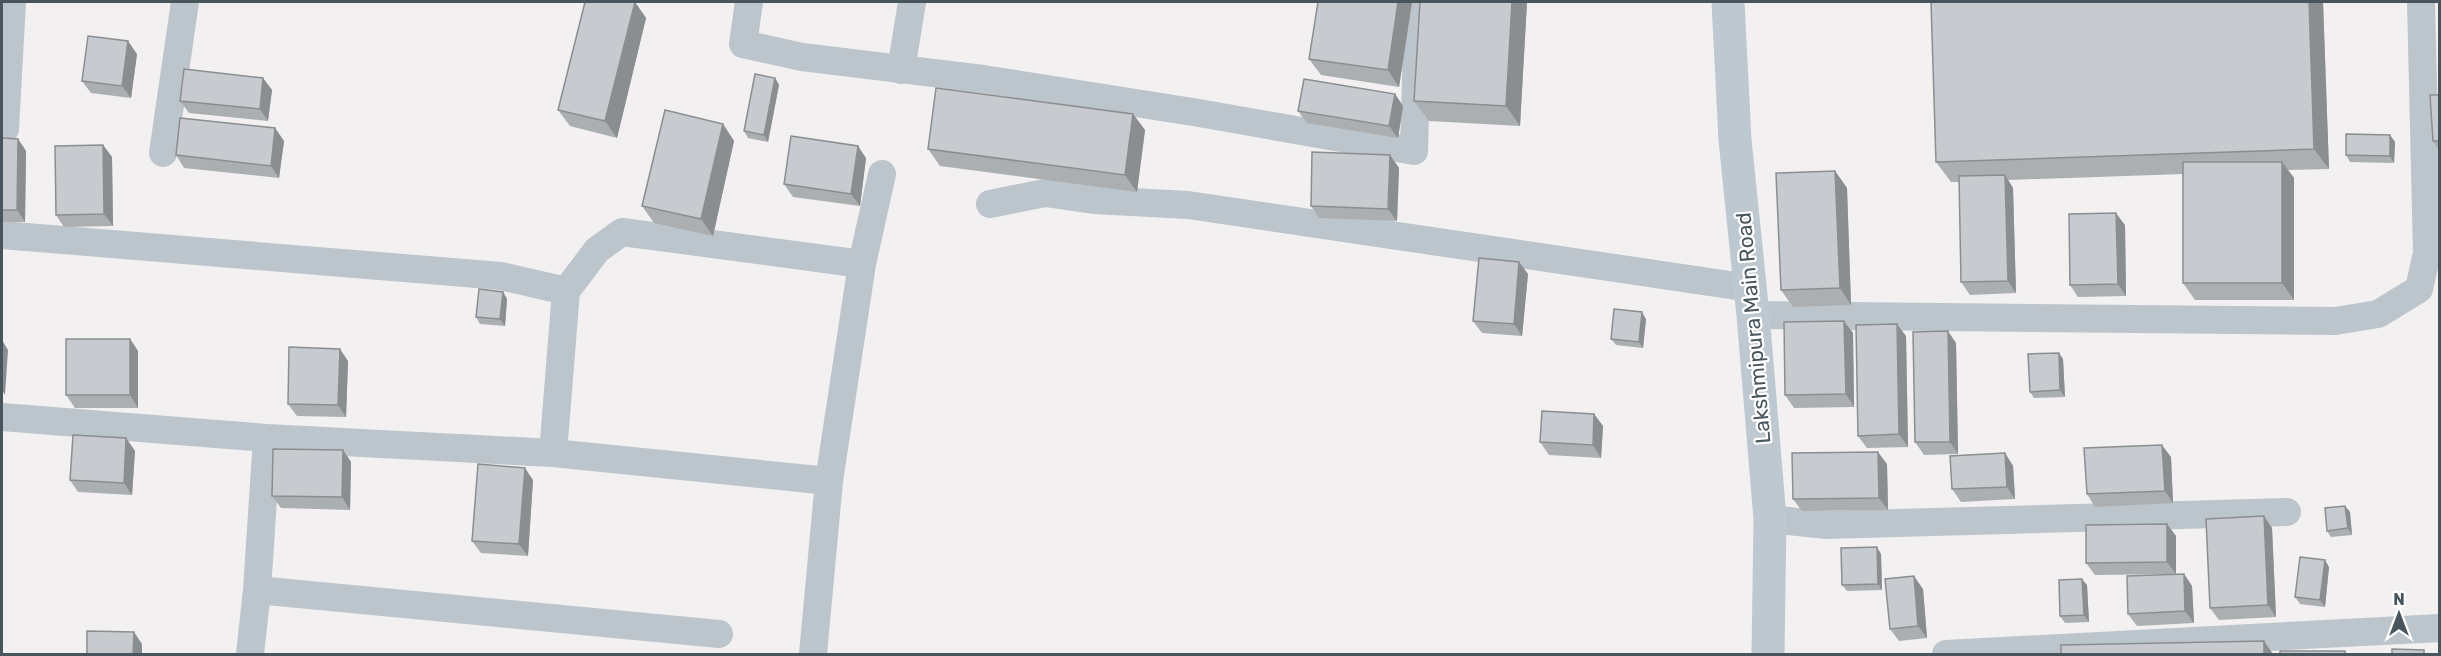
<svg xmlns="http://www.w3.org/2000/svg" width="2441" height="656" font-family="Rubik,sans-serif">
	<rect width="100%" height="100%" fill="#f2f0f0"/>
	<g fill="none" stroke-linecap="round" stroke-linejoin="round">
		<!-- minor -->
		<path stroke="#bcc5cc" stroke-width="28" d="M749 2 743 44 802 57 983 79 1199 113 1414 151 1418 2
			M901 70 912 2
			M5 129 12 2
			M163 153 185 2
			M990 204 1045 193 1094 200 1188 205 1750 288
			M2 235 501 276 566 291
			M1753 315 2335 321 2378 314 2419 289 2427 253 2421 2
			M2 417 267 438 553 453 829 481
			M553 453 566 291 597 250 622 232 862 264
			M1770 519 1826 525 2287 512
			M257 590 719 634
			M250 654 257 590 267 438
			M813 654 829 481 862 264 882 174
			M1946 654 2440 628"/>
		<!-- secondary -->
		<path stroke="#bdc8d0" stroke-width="33" d="M1728 2 1735 140 1753 315 1770 519 1768 654"/>
	</g>
	<!-- wall -->
	<path fill="#abafb2" d="M635 2 646 18 617 138 570 126 558 110Z
		M1412 2 1399 87 1321 75 1309 59Z
		M1420 2H1527L1520 126 1429 121 1414 101Z
		M1931 2H2323L2329 169 2288 170 2294 178V300H2195L2183 283V174L2008 180 2013 188 2016 293 1970 295 1961 282 1959 182H1951L1936 162Z
		M137 54 131 98 91 93 82 81Z
		M263 78 272 90 268 121 189 113 180 101Z
		M775 78 779 85 768 142 748 138 744 131Z
		M1395 94 1403 106 1398 138 1307 123 1298 111Z
		M2439 95V151L2433 141Z
		M1133 114 1145 130 1137 192 940 166 928 149Z
		M723 124 734 141 713 236 654 223 642 206Z
		M275 128 284 141 279 178 184 168 176 155Z
		M2390 135 2395 142 2394 163 2350 162 2346 155Z
		M2 138 18 139 26 151 25 222H2Z
		M103 145 112 157 113 226 64 227 56 215Z
		M1390 155 1399 168 1397 221 1319 218 1311 206Z
		M866 158 860 206 793 197 784 184Z
		M1835 171 1847 188 1851 305 1793 307 1781 290Z
		M2125 225 2126 296 2078 297 2070 285Z
		M1519 262 1528 274 1522 336 1482 333 1473 321Z
		M503 292 507 299 505 326 480 324 476 317Z
		M1646 319 1643 348 1616 345 1611 339Z
		M1844 321 1853 333 1854 407 1794 408 1785 395Z
		M1906 336 1908 447 1867 448 1858 436Z
		M130 339 138 351V408H75L66 395Z
		M1956 343 1958 454 1924 455 1915 442Z
		M2063 359 2065 397 2034 398 2030 392Z
		M348 361 346 417 297 416 288 404Z
		M1594 414 1603 426 1601 458 1549 455 1540 442Z
		M126 438 135 451 132 495 78 492 70 480Z
		M343 450 351 462 350 510 281 508 272 496Z
		M2005 453 2013 466 2015 499 1961 502 1952 489Z
		M2171 457 2173 503 2095 507 2087 494Z
		M1887 464 1888 510 1802 511 1793 499Z
		M533 480 528 556 481 553 472 541Z
		M2345 506 2350 512 2352 535 2331 537 2327 531Z
		M2264 516 2272 528 2276 617 2219 620 2210 608Z
		M2167 524 2176 536V574L2095 575 2086 563Z
		M1881 554 1882 590 1847 591 1842 585Z
		M2329 567 2325 607 2300 604 2295 597Z
		M2184 574 2192 586 2194 623 2137 626 2128 614Z
		M2087 585 2089 622 2065 623 2060 616Z
		M1923 589 1927 638 1899 641 1890 629Z"/>
	<!-- shaded-wall -->
	<path fill="#8b8e91" d="M635 2 646 18 617 138 605 121Z
		M1398 2H1412L1399 87 1388 70Z
		M1512 2H1527L1520 126 1506 106Z
		M2309 2H2323L2329 169 2314 149Z
		M128 41 137 54 131 98 122 86Z
		M263 78 272 90 268 121 260 109Z
		M775 78 779 85 768 142 764 135Z
		M1395 94 1403 106 1398 138 1389 126Z
		M1133 114 1145 130 1137 192 1125 175Z
		M723 124 734 141 713 236 701 219Z
		M275 128 284 141 279 178 271 166Z
		M2390 135 2395 142 2394 163 2390 156Z
		M18 139 26 151 25 222 17 210Z
		M103 145 112 157 113 226 104 214Z
		M858 146 866 158 860 206 851 194Z
		M1390 155 1399 168 1397 221 1388 209Z
		M2282 162 2294 178V300L2282 283Z
		M1835 171 1847 188 1851 305 1840 288Z
		M2005 175 2013 188 2016 293 2008 281Z
		M2116 213 2125 225 2126 296 2118 284Z
		M1519 262 1528 274 1522 336 1514 324Z
		M503 292 507 299 505 326 500 319Z
		M1642 312 1646 319 1643 348 1639 342Z
		M1844 321 1853 333 1854 407 1846 394Z
		M1897 324 1906 336 1908 447 1899 434Z
		M1948 331 1956 343 1958 454 1950 442Z
		M130 339 138 351V408L130 395Z
		M2 340 8 350 5 395 2 390Z
		M340 349 348 361 346 417 338 405Z
		M2059 353 2063 359 2065 397 2060 390Z
		M1594 414 1603 426 1601 458 1593 445Z
		M126 438 135 451 132 495 124 483Z
		M2162 445 2171 457 2173 503 2165 491Z
		M343 450 351 462 350 510 342 497Z
		M1878 452 1887 464 1888 510 1879 498Z
		M2005 453 2013 466 2015 499 2007 487Z
		M525 468 533 480 528 556 519 544Z
		M2345 506 2350 512 2352 535 2348 528Z
		M2264 516 2272 528 2276 617 2268 605Z
		M2167 524 2176 536V574L2167 562Z
		M1877 547 1881 554 1882 590 1878 584Z
		M2325 560 2329 567 2325 607 2320 600Z
		M2184 574 2192 586 2194 623 2185 611Z
		M1914 576 1923 589 1927 638 1918 626Z
		M2082 579 2087 585 2089 622 2084 615Z
		M134 632 142 644V654H133Z
		M2264 641 2273 654H2264Z"/>
	<!-- building -->
	<path fill="#c7cbcf" stroke="#8b8e91" stroke-width="1.5" d="M585 2H635L605 121 558 110Z
		M1318 2H1398L1388 70 1309 59Z
		M1420 2H1512L1506 106 1414 101Z
		M1931 2H2309L2314 149 1936 162Z
		M88 36 128 41 122 86 82 81Z
		M184 69 263 78 260 109 180 101Z
		M755 74 775 78 764 135 744 131Z
		M1304 79 1395 94 1389 126 1298 111Z
		M936 88 1133 114 1125 175 928 149Z
		M2430 95H2439V141H2433Z
		M665 110 723 124 701 219 642 206Z
		M180 118 275 128 271 166 176 155Z
		M2346 134 2390 135V156L2346 155Z
		M791 136 858 146 851 194 784 184Z
		M2 138 18 139 17 210H2Z
		M103 145 104 214 56 215 55 146Z
		M1312 152 1390 155 1388 209 1311 206Z
		M2183 162H2282V283H2183Z
		M1835 171 1840 288 1781 290 1776 173Z
		M2005 175 2008 281 1961 282 1959 176Z
		M2116 213 2118 284 2070 285 2069 214Z
		M1479 258 1519 262 1514 324 1473 321Z
		M479 289 503 292 500 319 476 317Z
		M1614 309 1642 312 1639 342 1611 339Z
		M1844 321 1846 394 1785 395 1784 322Z
		M1897 324 1899 434 1858 436 1856 325Z
		M1948 331 1950 442H1915L1913 332Z
		M66 339H130V395H66Z
		M289 347 340 349 338 405 288 404Z
		M2059 353 2060 390 2030 392 2028 354Z
		M1542 411 1594 414 1593 445 1540 442Z
		M73 435 126 438 124 483 70 480Z
		M2162 445 2165 491 2087 494 2084 448Z
		M273 449 343 450 342 497 272 496Z
		M1878 452 1879 498 1793 499 1792 453Z
		M2005 453 2007 487 1952 489 1950 456Z
		M478 464 525 468 519 544 472 541Z
		M2345 506 2348 528 2327 531 2325 508Z
		M2264 516 2268 605 2210 608 2206 519Z
		M2167 524V562L2086 563V525Z
		M1877 547 1878 584 1842 585 1841 548Z
		M2300 557 2325 560 2320 600 2295 597Z
		M2184 574 2185 611 2128 614 2127 576Z
		M1914 576 1918 626 1890 629 1885 579Z
		M2082 579 2084 615 2060 616 2059 580Z
		M87 631 134 632 133 654H87Z
		M2264 641V654H2061V645Z
		M2392 649 2424 650V654H2392Z
		M2280 651H2345V654H2280Z"/>
	<g text-anchor="middle" dominant-baseline="central" stroke-width="4.5" stroke-linejoin="round" paint-order="stroke">
		<!-- street labels -->
		<g font-size="21" fill="#49555c" stroke="#fff">
			<text transform="translate(1753 328) rotate(-95)">Lakshmipura Main Road</text>
		</g>
	</g>
	<!-- border -->
	<rect width="2441" height="656" fill="none" stroke="#49555c" stroke-width="6"/>
	<!-- north arrow -->
	<g transform="translate(2399 614)" stroke="#ffffff" stroke-width="4.5" paint-order="stroke">
	<path d="M0-4.5L10 22L0 15L-10 22Z" fill="#49555c"/>
	<text y="-9" font-size="16" font-weight="bold" text-anchor="middle" fill="#49555c">N</text>
	</g>
</svg>
